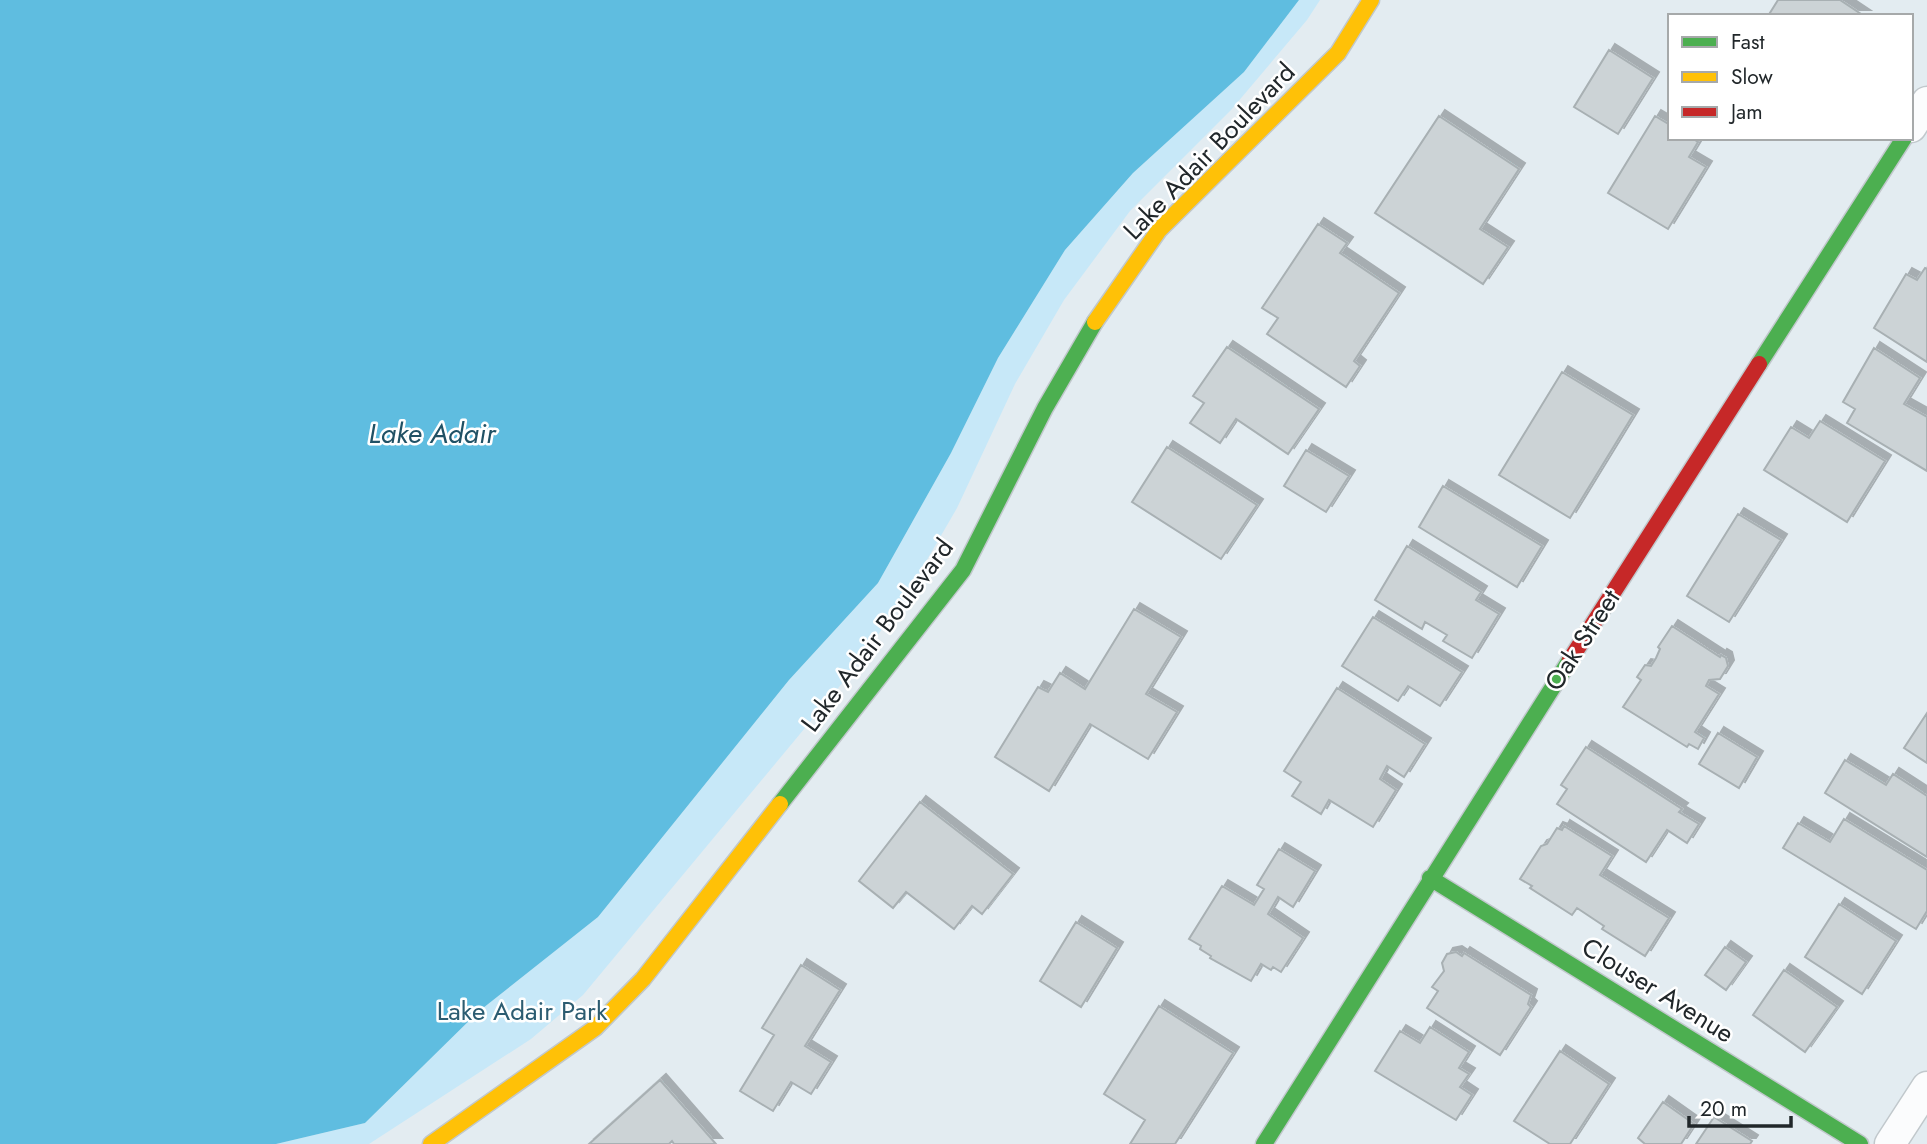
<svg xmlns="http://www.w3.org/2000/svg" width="1927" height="1144" font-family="Jost,sans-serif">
	<defs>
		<filter id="shadow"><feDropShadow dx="6" dy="-6" stdDeviation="0" flood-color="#0004"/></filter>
	</defs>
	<rect width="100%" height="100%" fill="#e3ecf1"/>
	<!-- green -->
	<path fill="#c7e8f8" d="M1299 0H1320L1307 20 1231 110 1130 211 1064 300 1015 384 957 508 906 596 849 675 583 995 531 1039 369 1144H276L365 1123 478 1012 598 917 789 680 878 583 951 453 998 358 1065 250 1133 173 1244 72Z"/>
	<!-- water -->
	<path fill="#5fbde0" d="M0 0H1299L1244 72 1133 173 1065 250 998 358 951 453 878 583 789 680 598 917 478 1012 365 1123 276 1144H0Z"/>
	<!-- building -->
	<path fill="#ccd3d6" stroke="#a8b0b3" stroke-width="2" filter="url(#shadow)" d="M1778 0H1840L1864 16H1768Z
		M1609 50 1653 78 1618 134 1574 107Z
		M1439 116 1519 169 1480 229 1508 247 1483 284 1375 213Z
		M1655 116 1670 125V138H1692L1698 142 1689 157 1706 167 1668 229 1608 193Z
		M1318 224 1347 243 1340 253 1399 293 1354 361 1360 366 1346 387 1267 334 1278 318 1262 308Z
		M1925 268 1927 269V362L1874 328 1906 274 1917 280Z
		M1227 347 1319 409 1288 454 1236 419 1220 443 1190 423 1204 403 1193 396Z
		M1874 348 1920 378 1904 404 1927 417V471L1847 423 1855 409 1843 402Z
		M1562 372 1633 415 1570 518 1499 475Z
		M1820 421 1885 461 1847 522 1764 470 1791 427 1809 438Z
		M1167 447 1257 505 1221 559 1132 502Z
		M1306 450 1349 476 1326 512 1284 486Z
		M1443 486 1542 546 1517 587 1419 527Z
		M1738 514 1781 540 1729 622 1687 596Z
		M1407 546 1481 592 1476 600 1499 614 1472 658 1443 641 1447 635 1425 622 1422 629 1375 600Z
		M1134 609 1181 637 1146 694 1177 712 1148 759 1090 724 1049 791 995 757 1038 687 1048 692 1060 673 1085 689Z
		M1373 617 1462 672 1440 706 1408 686 1398 701 1342 666Z
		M1672 626 1720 657 1721 655 1726 658 1728 666 1720 679 1709 680 1706 686 1719 694 1695 732 1704 738 1698 749 1689 744 1687 747 1623 707 1641 680 1637 677 1645 665 1651 666 1656 658 1660 649 1658 647Z
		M1337 688 1425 744 1404 777 1387 766 1380 779 1396 790 1373 827 1329 800 1321 814 1292 796 1301 782 1284 771Z
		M1927 713V763L1904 748Z
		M1718 733 1757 757 1739 788 1699 764Z
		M1586 747 1682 809 1679 812 1699 824 1687 843 1667 830 1646 862 1557 804 1567 789 1561 785Z
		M1845 760 1886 785 1893 774 1927 796V857L1825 793Z
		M920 802 1013 874 982 914 972 906 954 929 906 892 893 908 859 881Z
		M1844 819 1927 870V911L1916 929 1783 848 1798 823 1830 842Z
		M1564 826 1612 856 1600 875 1669 918 1645 956 1602 929 1604 926 1577 908 1572 915 1530 888 1532 886 1520 879 1541 846 1547 844 1557 828 1562 830Z
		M1279 849 1315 871 1293 907 1278 897 1268 914 1303 938 1281 972 1273 967 1271 970 1261 964 1251 981 1210 958 1211 956 1200 949 1201 946 1189 939 1222 886 1254 905 1264 889 1257 885Z
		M1839 904 1896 941 1862 994 1805 957Z
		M1076 922 1117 948 1081 1007 1040 981Z
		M1725 947 1746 962 1726 990 1705 975Z
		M1456 952 1462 956 1464 953 1531 995 1528 1004 1531 1007 1500 1055 1427 1008 1438 991 1432 987 1444 971 1442 963 1447 954Z
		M801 965 840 990 805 1046 831 1062 811 1094 791 1082 773 1111 740 1091 774 1035 762 1028Z
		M1784 970 1837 1007 1805 1052 1753 1015Z
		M1159 1006 1233 1053 1175 1144H1130L1145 1120 1104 1094Z
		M1430 1027 1469 1052 1459 1068 1469 1074 1460 1087 1472 1095 1456 1120 1375 1071 1400 1031 1420 1043Z
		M1560 1051 1609 1084 1570 1144H1550L1514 1121Z
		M660 1080 716 1144H674L672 1141 669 1144H589Z
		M1663 1102 1694 1124 1681 1144H1645L1638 1138Z
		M1714 1117 1752 1141 1750 1144H1696Z"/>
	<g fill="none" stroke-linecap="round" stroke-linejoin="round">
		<defs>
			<path id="street" d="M1911 127 1927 102
				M1890 1144 1927 1087"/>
			<path id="fast" d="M1759 364 1904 138
				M780 804 963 570 1045 408 1095 322
				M1430 878 1860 1144
				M1264 1144 1570 660"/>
			<path id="slow" d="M1095 322 1159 230 1338 53 1371 0
				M431 1144 595 1028 643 979 780 804"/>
			<path id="jam" d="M1570 660 1759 364"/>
		</defs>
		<!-- street casing -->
		<use href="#street" stroke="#c1c8cc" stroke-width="33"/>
		<!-- fast casing -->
		<use href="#fast" stroke="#c1c8cc" stroke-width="19"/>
		<!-- slow casing -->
		<use href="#slow" stroke="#c1c8cc" stroke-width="19"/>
		<!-- jam casing -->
		<use href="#jam" stroke="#c1c8cc" stroke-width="19"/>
		<!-- street -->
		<use href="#street" stroke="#fbfcfd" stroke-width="30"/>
		<!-- fast -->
		<use href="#fast" stroke="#4caf50" stroke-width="16"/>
		<!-- slow -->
		<use href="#slow" stroke="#ffc107" stroke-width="16"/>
		<!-- jam -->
		<use href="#jam" stroke="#c62828" stroke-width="16"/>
	</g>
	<g text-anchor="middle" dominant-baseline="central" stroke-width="5" stroke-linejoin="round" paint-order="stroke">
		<!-- street labels -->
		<g font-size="26" fill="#21272a" stroke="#fff">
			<text transform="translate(1209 151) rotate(-46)">Lake Adair Boulevard</text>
			<text transform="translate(877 635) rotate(-53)">Lake Adair Boulevard</text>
			<text transform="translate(1582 640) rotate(-57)">Oak Street</text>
			<text transform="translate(1658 990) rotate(32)">Clouser Avenue</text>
		</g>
		<!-- park labels -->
		<g font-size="26" fill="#2c5c71" stroke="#fff">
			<text x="522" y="1011">Lake Adair Park</text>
		</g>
		<!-- water labels -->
		<g font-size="28" font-style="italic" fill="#205165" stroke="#fff">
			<text x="432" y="433">Lake Adair</text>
		</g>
	</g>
	<!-- legend -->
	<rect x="1668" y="14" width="245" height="126" fill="#ffffff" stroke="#a6a9aa" stroke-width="2"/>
	<rect x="1682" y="37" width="35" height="10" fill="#4caf50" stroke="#a6a9aa" stroke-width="2"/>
	<text x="1731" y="49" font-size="21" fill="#21272a">Fast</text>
	<rect x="1682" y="72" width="35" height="10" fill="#ffc107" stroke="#a6a9aa" stroke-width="2"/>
	<text x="1731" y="84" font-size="21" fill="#21272a">Slow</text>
	<rect x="1682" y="107" width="35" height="10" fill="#c62828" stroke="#a6a9aa" stroke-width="2"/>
	<text x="1731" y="119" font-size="21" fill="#21272a">Jam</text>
	<!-- scale -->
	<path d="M1689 1116v10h102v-10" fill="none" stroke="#21272a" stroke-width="3.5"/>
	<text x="1700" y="1116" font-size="21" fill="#21272a" stroke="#ffffff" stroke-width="5" paint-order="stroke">20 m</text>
</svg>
